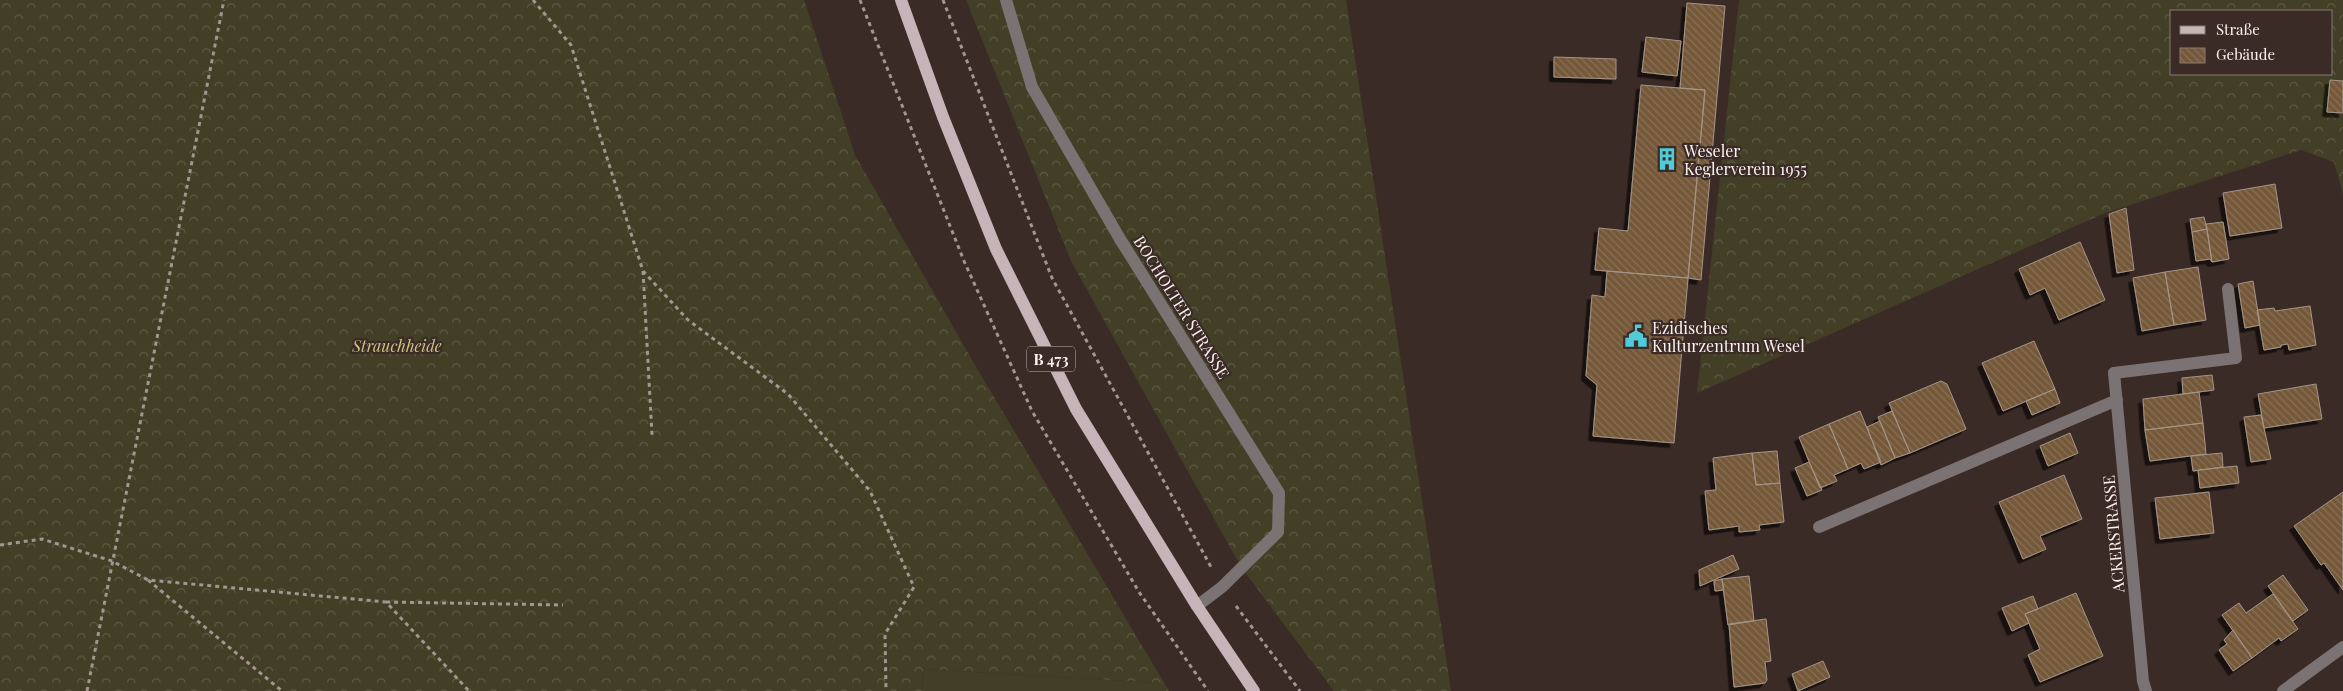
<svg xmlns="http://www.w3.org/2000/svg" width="2343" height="691" font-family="'Playfair Display',serif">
	<defs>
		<pattern id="forest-crowns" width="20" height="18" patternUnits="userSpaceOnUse" patternTransform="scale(1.25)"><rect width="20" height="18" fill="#423f26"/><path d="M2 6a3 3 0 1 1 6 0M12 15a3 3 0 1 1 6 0" fill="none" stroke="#5e5b46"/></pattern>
		<pattern id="building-back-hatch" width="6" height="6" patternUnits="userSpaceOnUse" patternTransform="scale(1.25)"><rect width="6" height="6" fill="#745839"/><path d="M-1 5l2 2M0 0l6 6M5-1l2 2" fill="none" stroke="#897056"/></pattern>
		<filter id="shadow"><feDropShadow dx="-4.5" dy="4.5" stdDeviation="0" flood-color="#0009"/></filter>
	</defs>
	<rect width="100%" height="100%" fill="#3b2b27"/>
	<!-- forest -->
	<path fill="url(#forest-crowns)" fill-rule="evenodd" d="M0 0H804L855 155 975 365 1169 691H1166L1159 683 923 669 922 691H0Z
		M966 0H1346L1451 691H1334L1241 567 1071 261Z
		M1739 0H2343V194L2334 162 2301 150 2105 213 1697 393ZM2172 11H2332V74H2172Z"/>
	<!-- garden -->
	<path fill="#423f26" d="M923 669 1159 683 1166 691H922Z"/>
	<!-- building -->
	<path fill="url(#building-back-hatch)" stroke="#a39689" filter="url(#shadow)" d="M1687 3 1725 6 1701 280 1688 278 1705 90 1680 88Z
		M1646 37 1681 41 1677 76 1642 72Z
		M1554 57 1616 59V79L1554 77Z
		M2330 80 2343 81V113L2327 112Z
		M1641 85 1705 90 1688 278 1595 270 1599 228 1628 231Z
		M2275 184 2282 228 2230 236 2223 193Z
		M2126 208 2134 270 2117 273 2109 214Z
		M2204 217 2207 229 2192 232 2190 219Z
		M2223 222 2229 259 2212 262 2206 224Z
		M2207 229 2212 262 2210 259 2196 261 2192 232Z
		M2080 242 2105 300 2059 320 2045 288 2030 295 2019 269Z
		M2198 267 2206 320 2174 325 2165 272Z
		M1607 271 1688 278 1674 443 1593 436 1597 385 1586 376 1592 295 1605 297Z
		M2165 272 2174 325 2142 331 2133 278Z
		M2253 281 2260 325 2245 328 2238 284Z
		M2310 306 2316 345 2289 350 2288 344 2281 345V347L2264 350 2257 310 2274 308 2275 311Z
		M2034 341 2055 389 2003 411 1982 363Z
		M2212 375 2214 390 2183 394 2182 378Z
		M1941 381 1947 384 1966 429 1910 453 1889 403Z
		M2316 384 2322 419 2264 428 2258 394Z
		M2055 389 2060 403 2032 415 2026 401Z
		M2199 392 2203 423 2145 430 2143 399Z
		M1860 411 1881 462 1864 469 1861 463 1848 469 1829 424Z
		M1892 411 1910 453 1895 458 1878 417Z
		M2261 415 2271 459 2251 462 2244 417Z
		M1880 421 1895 458 1881 465 1867 427Z
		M2203 423 2206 454 2150 461 2145 430Z
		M1829 424 1848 469 1834 475 1837 481 1820 488 1799 437Z
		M2070 433 2078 453 2048 466 2040 446Z
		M1777 451 1780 483 1756 485 1752 453Z
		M1752 453 1756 485 1780 483 1784 522 1759 525 1760 530 1739 532V526L1709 530 1705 491 1716 490 1713 458Z
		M2222 453 2223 467 2193 471 2191 456Z
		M1809 462 1822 490 1807 496 1795 468Z
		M2237 466 2239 483 2200 488 2198 470Z
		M2064 475 2082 519 2040 536 2046 549 2023 559 1999 502Z
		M2209 492 2214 533 2160 539 2155 498Z
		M2343 492V590L2324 563 2321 565 2294 526Z
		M1733 555 1739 569 1700 586 1699 570Z
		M2283 575 2308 610 2293 621 2268 586Z
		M1749 576 1754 621 1728 625 1722 579Z
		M1722 579 1724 590 1715 591 1714 581Z
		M2076 593 2103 656 2040 682 2028 655 2040 649 2025 614Z
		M2273 594 2298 629 2281 641 2279 638 2252 658 2222 615 2239 603 2246 613Z
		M2033 596 2038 609 2025 614 2029 623 2012 631 2002 608Z
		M1766 619 1771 661 1765 662 1767 680 1765 683 1734 687 1729 624Z
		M2233 630 2252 658 2233 671 2219 650 2227 644 2224 640Z
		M1823 661 1830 677 1798 691 1792 674Z"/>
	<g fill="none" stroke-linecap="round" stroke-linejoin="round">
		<!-- path -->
		<path stroke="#a29592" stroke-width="3" stroke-dasharray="4 4" stroke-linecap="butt" d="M533 0 571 45 643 271 688 320 788 394 870 491 914 587 885 634 886 691
			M860 0 964 261 1032 411 1139 592 1208 691
			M943 0 1052 278 1211 567
			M643 271 652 435
			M0 545 42 539 112 561 148 580 386 602 469 691
			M148 580 282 691
			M386 602 563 605
			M1236 606 1300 691
			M87 691 224 0"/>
		<!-- lane -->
		<path stroke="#7b7274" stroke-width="12" d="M2114 373 2236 358 2228 289
			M1819 527 2117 400"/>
		<!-- street -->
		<path stroke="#7b7274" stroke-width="12" d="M1006 0 1032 87 1120 239 1279 493 1278 532 1222 587 1197 606
			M2114 373 2143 681 2146 691
			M2283 691 2343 647"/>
		<!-- primary -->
		<path stroke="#c6b4b9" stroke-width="12" d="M901 0 943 117 996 249 1076 409 1197 606 1254 691"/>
	</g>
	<!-- icons -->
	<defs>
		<symbol id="building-bare" viewBox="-9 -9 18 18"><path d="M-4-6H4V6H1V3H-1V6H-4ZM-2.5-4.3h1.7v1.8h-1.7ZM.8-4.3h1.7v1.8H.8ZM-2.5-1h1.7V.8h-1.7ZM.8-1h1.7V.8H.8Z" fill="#52cbd8" stroke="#3b2b27" stroke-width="2.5" paint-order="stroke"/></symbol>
		<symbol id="civic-bare" viewBox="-9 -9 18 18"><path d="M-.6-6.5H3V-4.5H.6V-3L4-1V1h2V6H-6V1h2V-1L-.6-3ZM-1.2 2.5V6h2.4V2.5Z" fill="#52cbd8" stroke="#3b2b27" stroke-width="2.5" paint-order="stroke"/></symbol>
	</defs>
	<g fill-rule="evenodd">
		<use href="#building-bare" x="1651" y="143" width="32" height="32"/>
		<use href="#civic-bare" x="1620" y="320" width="32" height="32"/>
	</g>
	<g text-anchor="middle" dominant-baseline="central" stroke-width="4.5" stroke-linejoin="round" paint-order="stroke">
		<!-- shield labels -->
		<rect fill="#3b2b27" stroke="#c3b6b4" stroke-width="1" x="1027" y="346.5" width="48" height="25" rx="4"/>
		<g font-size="15" font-weight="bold" fill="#fdf2f0">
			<text x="1051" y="359">B 473</text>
		</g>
		<!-- poi labels -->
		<g font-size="16" fill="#fdf2f0" stroke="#3b2b27" text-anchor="start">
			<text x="1684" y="150">Weseler<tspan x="1684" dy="18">Keglerverein 1955</tspan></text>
			<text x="1652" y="327">Ezidisches<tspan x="1652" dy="18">Kulturzentrum Wesel</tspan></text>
		</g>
		<!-- street labels -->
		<g font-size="16" fill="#fdf2f0" stroke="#3b2b27">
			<text transform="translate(1182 307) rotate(58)">BOCHOLTER STRASSE</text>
			<text transform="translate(2113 534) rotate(-95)">ACKERSTRASSE</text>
		</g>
		<!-- park labels -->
		<g font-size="16" font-style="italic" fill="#ccc47f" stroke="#3b2b27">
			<text x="397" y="345">Strauchheide</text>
		</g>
	</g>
	<!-- legend -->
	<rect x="2170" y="10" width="162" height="65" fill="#3b2b27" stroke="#897b77"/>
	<rect x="2180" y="26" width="25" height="8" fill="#c6b4b9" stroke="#897b77"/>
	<text x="2216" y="35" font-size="15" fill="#fdf2f0">Straße</text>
	<rect x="2180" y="48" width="25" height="15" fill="url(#building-back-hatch)" stroke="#897b77"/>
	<text x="2216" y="60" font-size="15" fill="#fdf2f0">Gebäude</text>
</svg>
